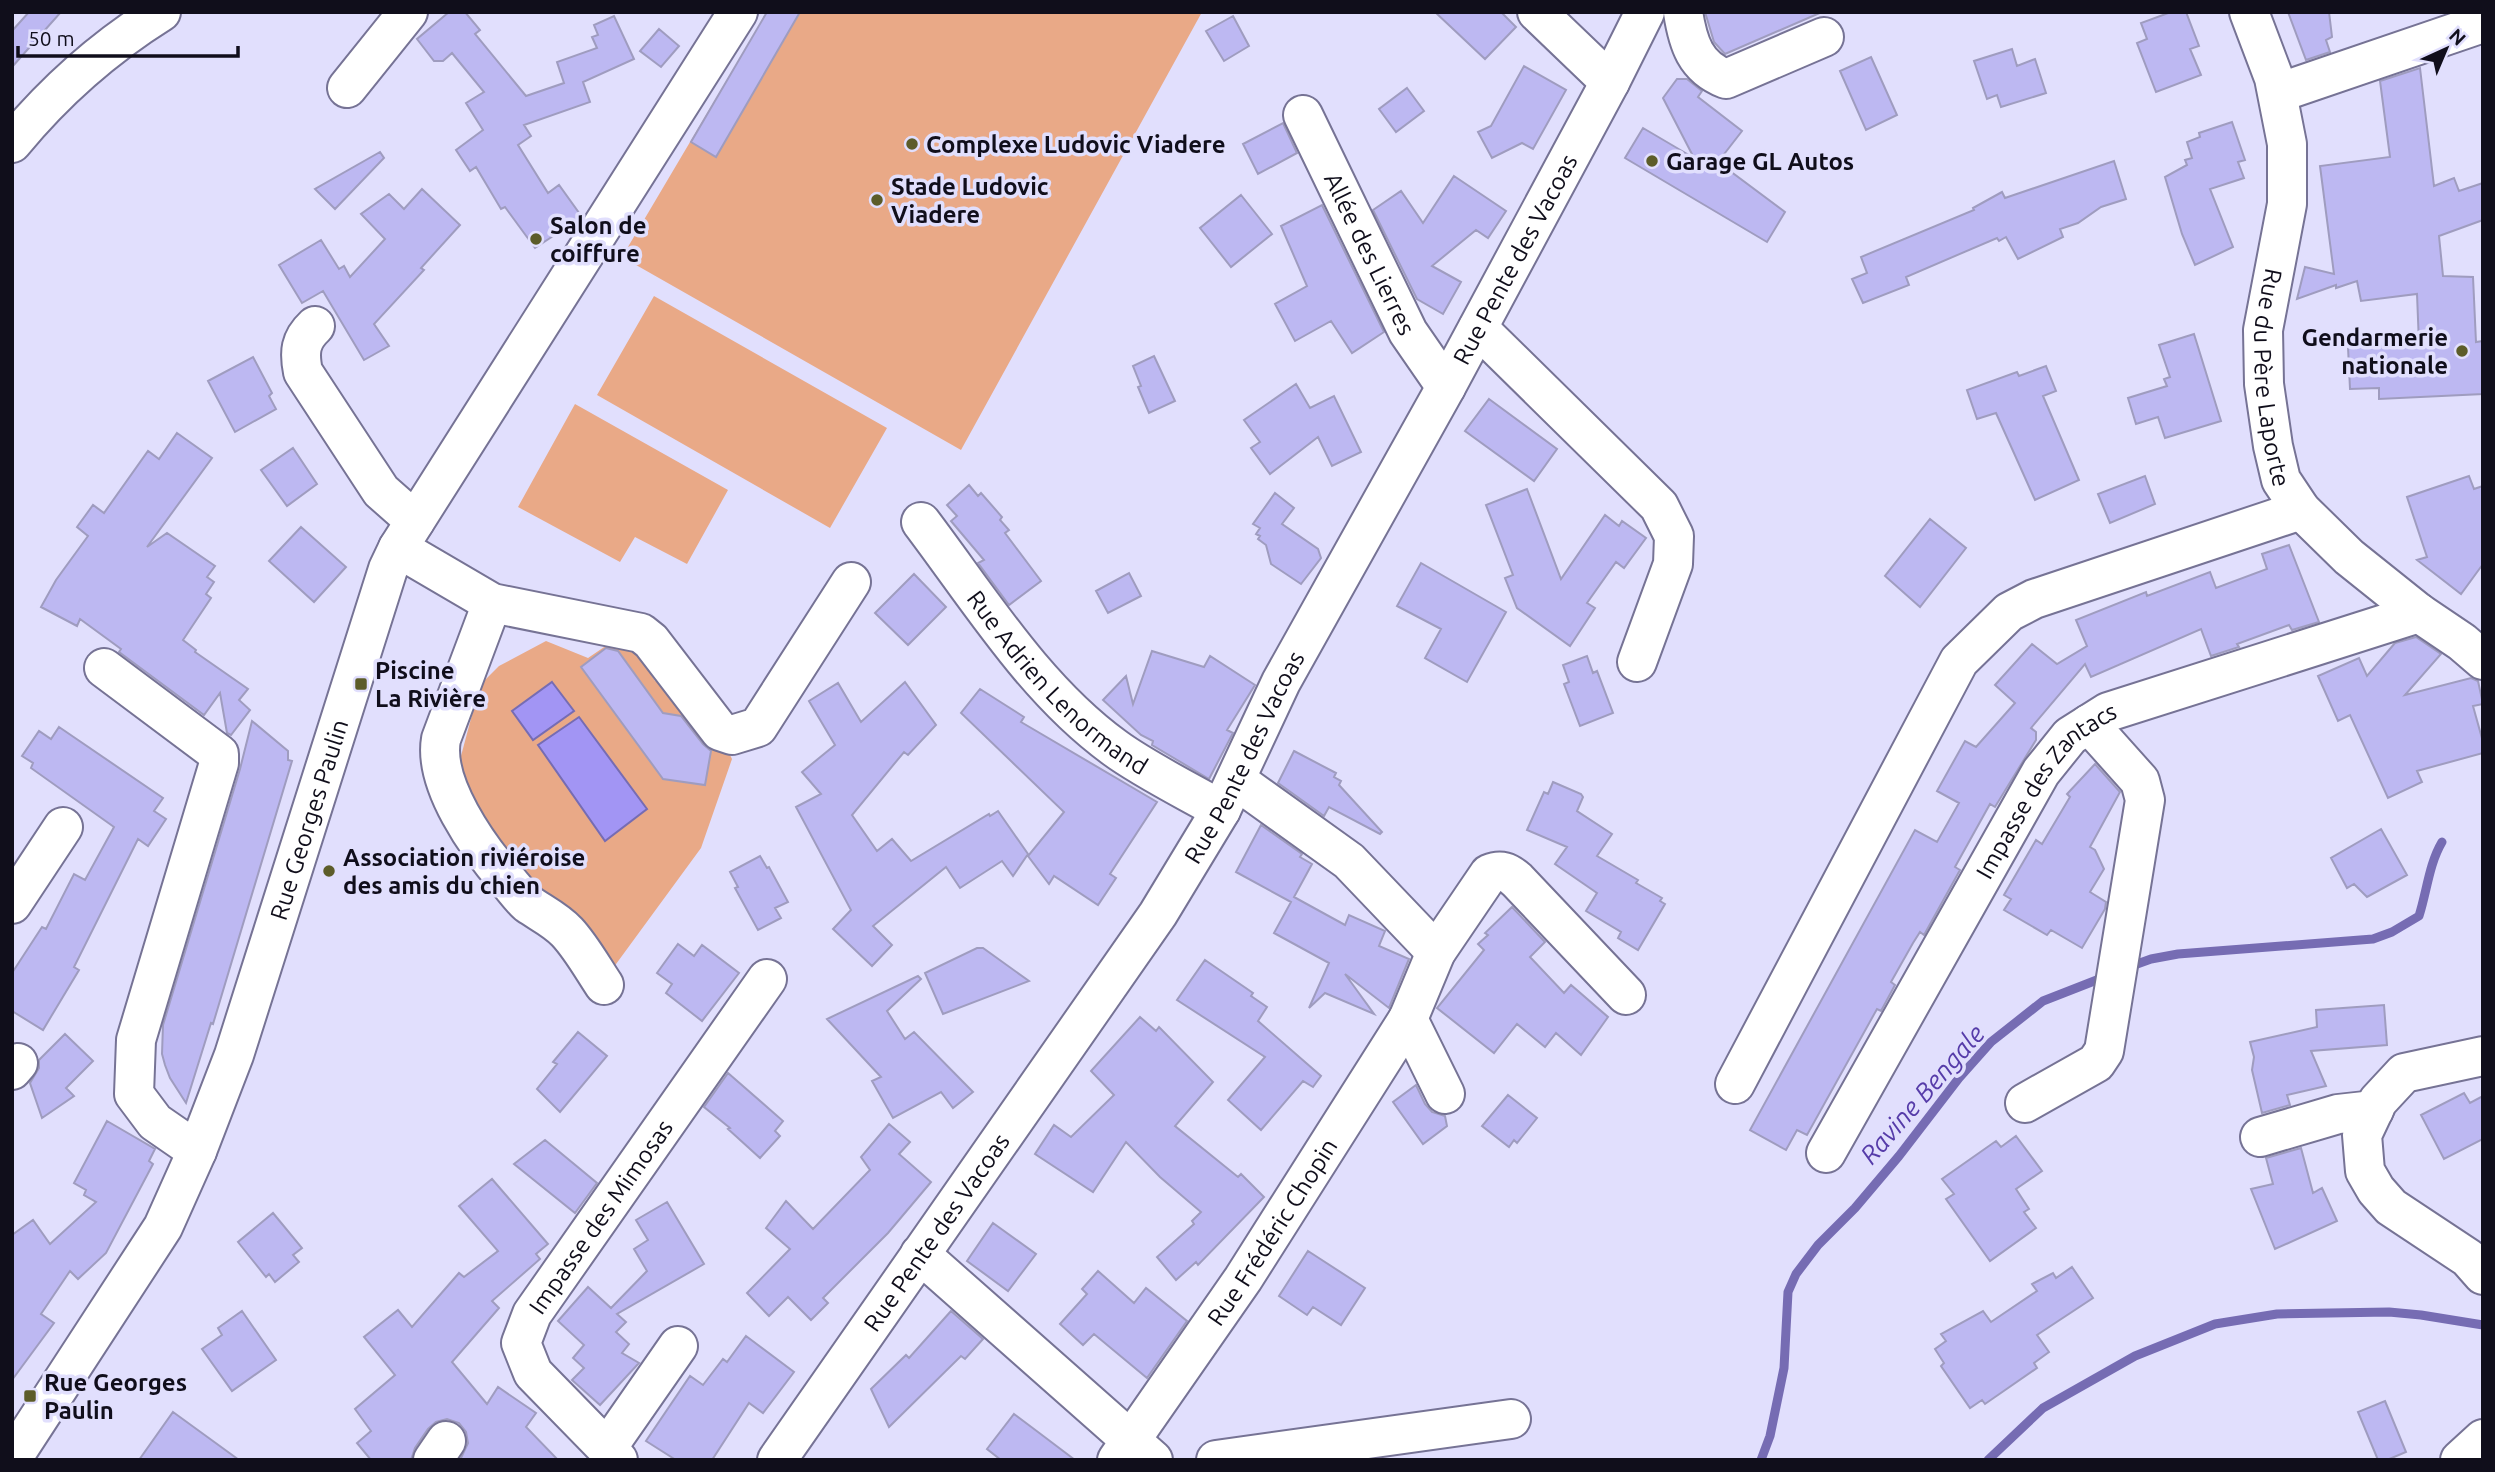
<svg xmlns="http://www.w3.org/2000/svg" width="2495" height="1472" font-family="Ubuntu,sans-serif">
	<rect width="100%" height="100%" fill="#e1dffd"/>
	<!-- green -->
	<path fill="#e9a987" d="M767 12H1202L961 450 622 257Z
		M654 296 887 428 830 528 597 395Z
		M575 404 728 490 687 564 635 537 620 562 518 507Z
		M546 641 588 658 613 641 640 655 655 681 679 685 724 743 732 759 701 848 608 975 485 825 457 771 480 685 499 666Z"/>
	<!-- water -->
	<path fill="#a295f4" stroke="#766cb3" stroke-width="2" d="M552 682 574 711 533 740 512 711Z
		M579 717 647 809 605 841 538 745Z"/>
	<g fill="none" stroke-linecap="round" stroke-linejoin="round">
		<!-- stream -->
		<path stroke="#766cb3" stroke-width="9" d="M2126 968 2151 959 2178 954 2373 939 2392 932 2419 916C2427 891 2429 864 2442 842
			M1761 1460 1770 1436 1784 1368 1788 1292 1796 1274 1818 1245 1855 1208 1899 1156 1959 1078 1991 1042 2043 1001 2107 976
			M1988 1460 2043 1408 2135 1356 2215 1324 2277 1314 2389 1312 2421 1315 2483 1325"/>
	</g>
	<!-- building -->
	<path fill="#bdb8f2" stroke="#9f9cbf" stroke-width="2" d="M29 12H61L12 67V31Z
		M449 12H465L480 30 475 34 526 96 564 83 557 62 597 48 592 37 598 35 594 25 614 16 634 59 583 82 590 102 524 125 531 136 518 145 548 193 559 185 582 217 535 248 505 207 501 209 476 167 470 171 456 150 483 130 466 103 484 92 452 53 443 61H434L417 39Z
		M767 12H800L716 157 691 142Z
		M1435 12H1501L1516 27 1485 59Z
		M1705 12H1822L1725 54 1714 42Z
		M2171 12H2186L2199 46 2190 49 2201 75 2156 92 2137 43 2147 39 2141 23Z
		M2288 12H2329L2332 37 2326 40 2330 52 2306 60Z
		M1233 16 1249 46 1224 61 1206 31Z
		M659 29 679 46 661 67 640 51Z
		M2012 49 2017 66 2035 59 2046 93 2001 107 1997 95 1987 99 1974 61Z
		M1871 57 1897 115 1866 130 1840 71Z
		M1524 66 1566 90 1533 149 1522 143 1492 158 1478 132 1491 126Z
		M2420 68 2434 186 2454 178 2459 191 2483 183V220L2439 236 2443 276 2473 277 2476 342 2483 341V394L2379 399V388L2350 389 2348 347 2419 344 2417 294 2361 301 2357 281 2336 288V285L2297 299 2305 267 2334 274 2320 166 2390 157 2380 81Z
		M1677 79H1687L1702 91 1698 97 1742 131 1718 162 1785 212 1767 242 1625 158 1643 128 1694 158 1663 98Z
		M1407 88 1424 111 1396 132 1379 109Z
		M2232 122 2245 160 2238 162 2244 178 2210 189 2233 247 2195 265 2182 234 2165 177 2187 165 2185 160 2192 158 2187 142 2200 137 2199 133Z
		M1283 123 1297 153 1258 174 1243 144Z
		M380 152 384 158 335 209 315 189Z
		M2114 161 2126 199 2101 207 2078 223 2060 229 2063 237 2018 259 2006 237 1999 241 1997 238 1906 277 1909 285 1863 303 1852 279 1867 273 1861 257 1974 210 1973 208 2002 192 2005 198Z
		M1454 176 1506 211 1488 238 1476 230 1432 266 1461 282 1443 314 1417 299 1373 210 1401 191 1423 223Z
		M422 189 460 225 421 268 424 270 374 324 389 346 364 360 323 291 302 303 279 265 321 240 339 269 344 266 350 277 385 239 361 214 389 194 404 209Z
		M1241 195 1272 234 1231 267 1200 228Z
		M1322 205 1384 332 1352 353 1331 321 1295 341 1275 304 1307 286 1281 226Z
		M2194 334 2221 421 2165 438 2158 417 2136 424 2128 398 2167 386 2164 379 2170 377 2159 345Z
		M1154 356 1175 401 1149 413 1138 387 1141 386 1133 366Z
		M253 357 272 393 269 396 276 409 235 432 208 381Z
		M2046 366 2056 391 2043 396 2079 480 2035 500 1996 413 1977 419 1967 390 2017 372 2019 376Z
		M1296 384 1310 408 1334 396 1361 452 1332 466 1318 437 1270 474 1251 448 1260 442 1244 420Z
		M1489 399 1557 449 1534 481 1465 431Z
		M177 433 212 458 147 547 167 533 215 566 207 577 214 582 206 594 211 598 183 640 196 650 195 652 248 689 239 700 250 710 231 735 227 733 220 693 204 715 119 652 121 649 80 619 77 626 41 607 56 580 88 536 77 527 93 505 104 513 148 451 159 459Z
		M293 448 317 484 287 506 261 470Z
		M2145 476 2155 504 2110 523 2098 494Z
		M2469 476 2474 489 2483 486V564L2461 594 2417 560 2427 557 2407 497Z
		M969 485 978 496 981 493 1002 517 1000 520 1009 530 1005 533 1041 581 1009 605 978 563 984 560 951 521 957 516 947 505Z
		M1527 489 1561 579 1605 515 1619 526 1622 521 1646 538 1624 568 1616 562 1587 603 1595 608 1570 646 1517 608 1505 578 1513 575 1486 505Z
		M1275 493 1294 508 1282 524 1318 549 1321 558 1301 584 1271 564 1266 545 1258 539 1260 536 1256 534 1260 528 1253 524Z
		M1930 519 1966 548 1920 607 1885 576Z
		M301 527 346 567 314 602 269 561Z
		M2289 545 2319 622 2292 630 2289 625 2237 644 2239 647 2211 656 2201 629 2091 677 2085 664 2031 728 2036 732V740L1995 807 1990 804 1955 867 1960 870 1924 935 1920 932 1913 943 1891 982 1895 985 1881 1011 1877 1009 1807 1135 1797 1130 1786 1150 1750 1130 1915 830 1937 842 1959 803 1937 791 1965 741 1976 747 2015 703 1995 685 2032 644 2057 664 2087 646 2076 620 2146 592 2147 596 2210 572 2216 588 2267 569 2262 554Z
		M1421 563 1506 612 1467 682 1425 658 1441 629 1397 606Z
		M1129 573 1141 596 1108 613 1096 591Z
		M914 574 946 607 908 645 875 613Z
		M2416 637 2441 654 2405 695 2471 678 2478 681 2483 704 2473 706 2483 742V753L2417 771 2422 782 2388 798 2350 715 2338 721 2318 676 2359 658 2367 676 2395 643Z
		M606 648 618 651 663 713 681 716 703 744 711 751 705 785 663 779 581 667Z
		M1152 651 1204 667 1210 656 1255 685 1227 730 1233 733 1209 779 1152 745 1153 741 1141 735 1103 700 1126 676 1133 704Z
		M1587 656 1593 673 1597 671 1613 713 1580 726 1564 684 1569 682 1563 665Z
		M905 682 936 725 908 755 904 752 852 815 877 851 892 839 911 861 989 814 990 816 998 811 1028 854 1013 876 1002 861 960 888 946 867 873 926 892 945 872 966 833 929 851 910 796 807 821 794 802 772 835 745 809 701 838 683 861 722Z
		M980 689 1024 717 1021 722 1157 802 1110 874 1116 878 1098 905 1054 876 1049 884 1028 856 1064 812 961 713Z
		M252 721 288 751V760L292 761 213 1024 211 1023 186 1103 170 1078 165 1065 162 1054 163 1025 240 769Z
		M59 727 163 798 154 811 166 819 148 846 138 839 74 967 79 970 43 1030 12 1011V973L42 927 46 929 74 874 85 880 114 827 31 768 33 763 22 756 39 731 51 739Z
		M1294 751 1336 773 1334 777 1341 781 1339 785 1382 832 1380 834 1329 807 1324 816 1278 783Z
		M2095 764 2120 792 2090 847 2095 850 2104 869 2090 892 2106 902 2105 909 2082 948 2051 930 2047 935 2004 910 2011 899 2004 895 2036 840 2042 844 2070 797 2067 794Z
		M1553 782 1581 794 1583 797 1577 811 1612 834 1597 856 1638 880 1636 883 1662 898 1660 901 1665 904 1638 950 1618 938 1621 932 1586 911 1597 893 1555 864 1567 847 1527 830 1544 792 1548 794Z
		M1261 825 1302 854 1300 857 1312 864 1294 897 1345 925 1349 915 1385 931 1379 946 1409 959 1389 1008 1345 974 1374 1014 1325 993 1309 1008 1329 963 1274 933 1291 902 1236 872Z
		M2381 829 2407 875 2367 897 2354 884 2347 888 2331 858Z
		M760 856 767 868 769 867 788 902 775 908 781 918 758 930 735 888 738 887 730 872Z
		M1512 907 1545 942 1530 957 1564 993 1571 985 1608 1017 1581 1055 1556 1033 1545 1047 1517 1024 1494 1053 1437 1008 1484 950 1478 944 1488 935 1485 933Z
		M678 944 694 956 702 945 739 973 702 1021 666 993 672 984 657 973Z
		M977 948H983L1029 981 943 1014 925 973Z
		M1205 960 1253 993 1251 996 1267 1007 1258 1021 1321 1076 1313 1087 1303 1081 1261 1130 1228 1100 1265 1057 1177 1000Z
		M918 976 921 979 887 1011 905 1039 914 1032 973 1092 953 1108 941 1092 893 1118 872 1081 881 1077 827 1019Z
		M2384 1005 2387 1045 2311 1051 2326 1086 2287 1095 2290 1105 2262 1113 2252 1070 2254 1057 2250 1042 2317 1027 2316 1010Z
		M1140 1017 1156 1031 1159 1027 1213 1082 1175 1126 1238 1177 1241 1174 1264 1197 1198 1265 1196 1262 1176 1280 1157 1257 1194 1224 1192 1221 1201 1212 1160 1177 1126 1142 1093 1192 1035 1154 1054 1125 1071 1137 1114 1095 1091 1071Z
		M578 1032 607 1056 560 1112 537 1089 557 1064 553 1062Z
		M65 1034 93 1061 66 1088 74 1096 42 1118 30 1083 39 1068V1060Z
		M728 1073 783 1121 775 1131 780 1136 760 1158 728 1129 730 1128 704 1107Z
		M1416 1085 1425 1104 1432 1112 1445 1116 1447 1126 1423 1144 1393 1102Z
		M2464 1093 2470 1103 2483 1096V1139L2444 1159 2421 1115Z
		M1508 1095 1537 1118 1517 1143 1514 1140 1509 1147 1482 1126Z
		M107 1121 155 1149 149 1161 153 1164 106 1253 78 1279 70 1271 41 1314 54 1323 12 1380V1235L33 1220 50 1244 96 1202 84 1195 86 1190 74 1183Z
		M889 1124 910 1142 899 1154 931 1182 888 1233 823 1298 828 1303 811 1320 788 1297 769 1316 747 1293 790 1249 766 1228 786 1201 813 1229 870 1170 861 1157Z
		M2016 1136 2042 1171 2016 1189 2029 1209 2024 1212 2036 1228 1990 1261 1946 1199 1954 1194 1942 1179 1996 1141 2001 1147Z
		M545 1140 597 1183 575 1213 514 1164Z
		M2301 1148 2313 1193 2322 1188 2337 1221 2275 1249 2251 1189 2273 1184 2266 1158Z
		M492 1179 548 1244 536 1254 540 1259 492 1301 499 1308 452 1362 487 1404 498 1387 536 1413 526 1427 558 1460H460L468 1443 466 1432 459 1423 447 1419 436 1422 428 1429 415 1448 411 1460H371L357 1443 371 1431 355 1409 395 1375 364 1337 398 1310 412 1327 459 1273 464 1277 498 1251 459 1206Z
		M667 1202 704 1264 617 1314 626 1322 616 1332 629 1344 622 1353 639 1363 600 1405 572 1380 584 1368 573 1358 584 1345 558 1321 588 1287 611 1308 647 1271 634 1249 648 1240 636 1220Z
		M273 1213 302 1248 293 1255 299 1262 275 1282 269 1274 266 1277 238 1242Z
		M993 1223 1036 1254 1008 1291 967 1261Z
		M1308 1251 1365 1288 1341 1325 1313 1307 1307 1315 1279 1296Z
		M2072 1267 2093 1298 2037 1335 2049 1352 2034 1363 2037 1368 1985 1404 1982 1400 1970 1408 1941 1366 1944 1363 1935 1349 1946 1341 1941 1334 1983 1311 1991 1322 2037 1291 2032 1284 2053 1273 2056 1278Z
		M1098 1271 1134 1303 1146 1288 1187 1321 1147 1378 1094 1334 1083 1345 1060 1324 1087 1294 1082 1289Z
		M242 1311 276 1360 232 1391 202 1349 222 1335 218 1328Z
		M951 1311 983 1339 965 1359 961 1356 889 1427 871 1389 906 1355 909 1358Z
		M746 1336 794 1372 763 1413 749 1403 712 1460H676L646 1441 690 1376 703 1385 723 1359 727 1362Z
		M2385 1401 2406 1452 2387 1460H2378L2358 1412Z
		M173 1412 239 1460H139Z
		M1014 1414 1038 1432 1075 1460H1001L987 1449Z"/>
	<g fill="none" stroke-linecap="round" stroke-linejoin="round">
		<defs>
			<g id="minor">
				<path d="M1537 12 1610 82"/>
				<path d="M1683 12C1688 43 1695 67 1726 79L1824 37"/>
				<path id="s1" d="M2249 12 2274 78 2287 144V204L2263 330 2264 384 2273 446 2281 480 2301 510 2349 557 2419 613 2462 642 2483 660"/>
				<path d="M347 88 408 12"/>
				<path d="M2278 93 2483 23"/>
				<path id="s2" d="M1303 115 1408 332 1446 387"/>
				<path d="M12 143C54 92 105 47 161 12"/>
				<path d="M315 326C300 340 299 352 303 372L381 491 415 521"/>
				<path d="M1478 328 1659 506 1674 536 1673 564 1637 662"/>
				<path id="s3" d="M921 522C980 600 1035 690 1115 748 1145 770 1188 791 1221 810"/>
				<path d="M398 548 492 603 641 633 651 641 720 731 732 735 758 727 851 582"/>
				<path d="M492 603 441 739C433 784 478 847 507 880 514 888 520 897 528 904 541 913 556 920 567 932 581 947 592 967 604 985"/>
				<path d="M104 668 219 754V763L136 1040 134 1094 155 1122 197 1151"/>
				<path d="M1236 780 1349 861 1436 952"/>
				<path d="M12 904 63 827"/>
				<path d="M1408 1019 1445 1094"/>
				<path d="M2483 1056 2404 1073 2378 1101 2362 1135 2365 1171 2376 1190 2391 1207 2468 1258 2483 1275"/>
				<path d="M12 1070 18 1063"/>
				<path d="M1735 1084 1959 661 2009 612 2034 599 2301 510"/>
				<path d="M2025 1103 2096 1063 2104 1051 2145 800 2140 781 2089 724"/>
				<path d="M2260 1137 2338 1114 2374 1110"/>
				<path id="s4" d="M1826 1153 2041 772 2070 736 2108 712 2419 613"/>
				<path d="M920 1254 1153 1460"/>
				<path d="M607 1448 678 1346"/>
				<path id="s5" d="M12 1459 163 1227 197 1151 234 1055 388 569 398 548 738 12"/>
				<path d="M433 1460 446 1441"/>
				<path id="s6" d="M618 1460 533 1373 521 1343 532 1314 767 979"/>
				<path id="s7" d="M777 1460 1158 914 1221 810 1281 682 1446 387 1610 82 1645 12"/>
				<path id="s8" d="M1117 1460 1243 1279 1408 1019 1436 952 1489 874C1501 869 1508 872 1517 880L1626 995"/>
				<path d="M1216 1460 1511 1419"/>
				<path d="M2460 1460 2483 1439"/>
			</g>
		</defs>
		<!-- minor casing -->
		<use href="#minor" stroke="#767395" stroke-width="42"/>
		<!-- minor -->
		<use href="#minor" stroke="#fff" stroke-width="38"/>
	</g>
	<!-- markers -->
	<g fill="#5c5c29" stroke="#e1dffd" stroke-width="2.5">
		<circle cx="912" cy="144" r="7"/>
		<circle cx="1652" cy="161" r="7"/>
		<circle cx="877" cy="200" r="7"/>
		<circle cx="536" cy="239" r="7"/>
		<circle cx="2462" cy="351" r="7"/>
		<rect x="354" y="677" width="14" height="14" rx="3.5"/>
		<circle cx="329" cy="871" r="7"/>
		<rect x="23" y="1389" width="14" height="14" rx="3.5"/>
	</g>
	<g text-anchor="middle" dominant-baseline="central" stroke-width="7" stroke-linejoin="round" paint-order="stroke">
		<!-- poi labels -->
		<g font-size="24" font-weight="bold" fill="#100e1b" stroke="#e1dffd" text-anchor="start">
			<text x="926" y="144">Complexe Ludovic Viadere</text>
			<text x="1666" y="161">Garage GL Autos</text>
			<text x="891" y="186">Stade Ludovic<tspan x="891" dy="28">Viadere</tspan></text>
			<text x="550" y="225">Salon de<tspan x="550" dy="28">coiffure</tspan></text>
			<text x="2448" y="337" text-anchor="end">Gendarmerie<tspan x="2448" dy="28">nationale</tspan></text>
			<text x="375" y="670">Piscine<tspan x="375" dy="28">La Rivière</tspan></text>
			<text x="343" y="857">Association riviéroise<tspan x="343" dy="28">des amis du chien</tspan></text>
			<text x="44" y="1382">Rue Georges<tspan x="44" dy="28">Paulin</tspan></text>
		</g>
		<!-- street labels -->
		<g font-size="24" fill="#100e1b" stroke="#e1dffd">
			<text stroke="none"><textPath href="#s2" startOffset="154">Allée des Lierres</textPath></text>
			<text stroke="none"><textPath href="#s7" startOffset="1412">Rue Pente des Vacoas</textPath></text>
			<text stroke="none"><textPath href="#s1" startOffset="374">Rue du Père Laporte</textPath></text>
			<text stroke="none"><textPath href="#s3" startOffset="212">Rue Adrien Lenormand</textPath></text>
			<text stroke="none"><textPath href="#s7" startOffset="845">Rue Pente des Vacoas</textPath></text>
			<text stroke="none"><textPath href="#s4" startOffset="427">Impasse des Zantacs</textPath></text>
			<text stroke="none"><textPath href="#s5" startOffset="710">Rue Georges Paulin</textPath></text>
			<text stroke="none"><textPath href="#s6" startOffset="304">Impasse des Mimosas</textPath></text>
			<text stroke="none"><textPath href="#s7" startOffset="278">Rue Pente des Vacoas</textPath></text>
			<text stroke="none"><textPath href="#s8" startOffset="276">Rue Frédéric Chopin</textPath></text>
		</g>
		<!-- water labels -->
		<g font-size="26" font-style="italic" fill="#563ca9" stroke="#e1dffd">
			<text transform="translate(1922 1094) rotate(-49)">Ravine Bengale</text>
		</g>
	</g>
	<!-- border -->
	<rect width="2495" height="1472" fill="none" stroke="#100e1b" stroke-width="28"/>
	<!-- north arrow -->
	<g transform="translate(2446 49) rotate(44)" stroke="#e1dffd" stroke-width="5" paint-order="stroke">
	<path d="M0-5L12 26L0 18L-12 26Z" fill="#100e1b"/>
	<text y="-10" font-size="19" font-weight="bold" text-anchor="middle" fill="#100e1b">N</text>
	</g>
	<!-- scale -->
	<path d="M18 46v10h220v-10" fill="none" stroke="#100e1b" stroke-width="3.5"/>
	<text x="28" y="46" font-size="21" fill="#100e1b" stroke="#e1dffd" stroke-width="5" paint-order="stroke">50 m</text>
</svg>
